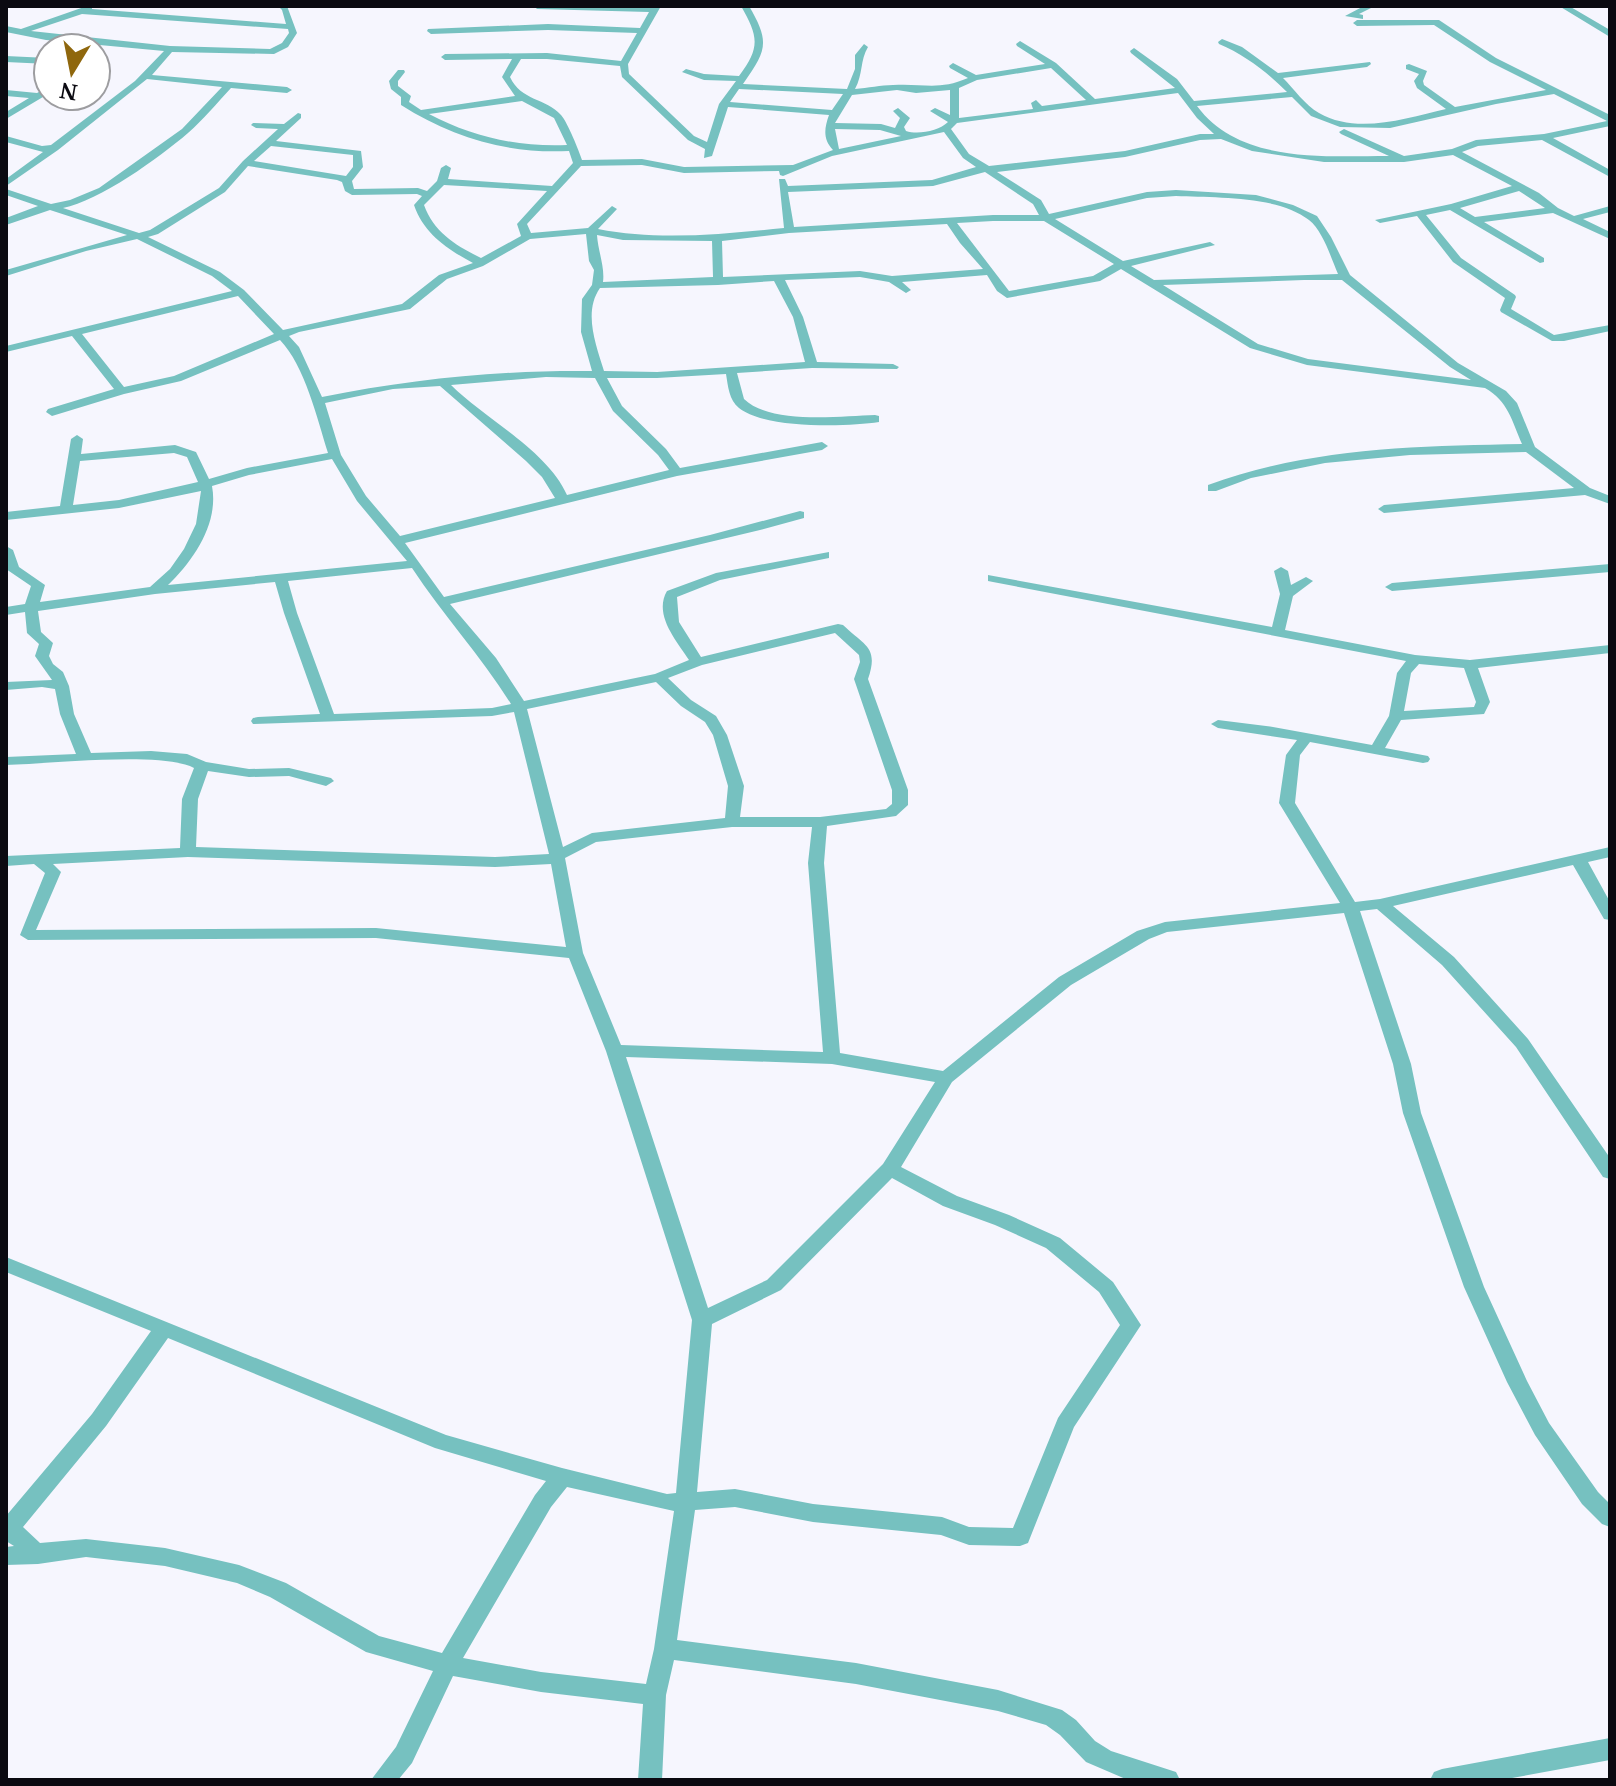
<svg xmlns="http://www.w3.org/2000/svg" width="1616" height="1786" font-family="'Noto Serif',serif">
	<rect width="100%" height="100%" fill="#f6f6fe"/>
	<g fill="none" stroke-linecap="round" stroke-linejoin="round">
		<!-- street -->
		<path fill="#76c1c0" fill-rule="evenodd" d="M87 6H92V9L286 24 282 10 278 6H287L297 33 288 47 274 54 172 52 152 75 287 87 292 90 287 93 231 88C217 103 203 120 188 133 159 158 99 201 63 208L139 233 150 230 219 188 243 161 278 129 256 128 251 125 253 123 284 124 298 113 301 114V118L276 141 361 151 363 167 352 181 354 189 418 188 427 191 437 181 441 168 446 165 451 168 448 179 552 186 573 163 569 151C508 154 453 138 401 105V97L391 89 389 81 398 70H404L405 72 398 81V86L411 96 409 102 421 110 515 96 502 77 512 59 445 60 441 57 445 54 547 53 621 61 637 33 548 30 431 34 427 31 428 29 548 24 640 28 649 12 537 9 534 6H661L628 64 629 74 694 136 707 142 719 104 736 81 704 80 682 72 686 69 704 74 739 76C761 47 758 36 741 6H749C770 42 767 50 743 84L847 89 855 69V55L864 44 868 47C860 60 863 75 855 89 868 88 881 85 893 85 923 83 938 91 968 78L950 68 949 66 953 63 976 75 1045 64 1017 46 1016 44 1020 41 1056 63 1095 99 1175 88 1131 53 1130 51 1134 48 1177 79 1194 101 1287 92C1267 72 1245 55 1219 44L1218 42 1222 39 1242 47 1278 73 1370 62 1371 64 1367 67 1283 78C1294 89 1305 105 1319 113 1357 135 1407 118 1446 109L1417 88 1414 81 1419 74 1406 69V65L1409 64 1427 71 1423 81 1424 85 1455 107 1546 90 1490 62 1434 25 1357 26 1353 23 1357 20H1439L1496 58 1610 115V126L1553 138 1610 170V177L1542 140 1478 146 1462 152 1539 193 1558 208 1574 216 1610 206V212L1583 219 1610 232V239L1553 213 1484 222 1544 258V262L1540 263 1450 210 1426 215 1461 258 1515 295 1516 297 1511 309 1554 335 1610 325V331L1564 341H1552L1501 312 1500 310 1505 298 1453 262 1417 216 1380 223 1375 220 1451 204 1512 186 1453 155 1404 162H1324L1252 151 1221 139 1200 140 1125 157 997 172 1041 200 1049 214 1147 192 1176 190 1256 195 1293 205 1317 216 1331 237 1350 275 1458 363 1506 391 1517 403 1535 447 1590 488 1610 496V504L1585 495 1384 513 1378 509 1384 505 1574 488 1526 452 1410 455 1325 463 1251 478 1216 491H1208V485C1309 448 1415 446 1522 444 1512 421 1508 401 1485 388L1307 365 1250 348 1121 269 1100 281 1007 298 997 291 987 275 902 282 911 290 906 293 889 282 860 277 785 280 803 317 817 362 893 364 899 367 897 369 812 368 737 373 744 399C771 425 840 416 875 415L879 416V422C847 427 765 429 739 408 729 400 728 386 726 374L657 378H607L622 406 666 449 680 468 822 442 828 446 822 450 677 476 405 543 444 597 710 535 800 511 804 512V518L760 530 450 604 496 658 524 701 655 674 689 660C677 641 653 615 667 591L716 573 829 552V558L720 580 677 597 679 622 701 657 838 624 843 625C865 646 879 647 868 679L908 790V805L896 816 827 826 824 863 840 1053 943 1071 1059 977 1137 931 1165 922 1340 903 1279 803 1286 755 1297 740 1218 728 1211 724 1218 720 1273 727 1372 745 1389 716 1397 673 1406 661 993 582 988 581V575L1272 627 1280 594 1274 571 1281 567 1288 571 1291 585 1306 577 1313 581 1293 596 1285 630 1415 655 1470 660 1610 645V653L1478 668 1490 702 1484 714 1401 720 1385 748 1428 756 1430 759 1428 762 1423 763 1310 742 1300 755 1295 803 1355 902 1380 899 1610 847V857L1588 862 1610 902V920L1604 919 1573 865 1393 906 1454 957 1528 1039 1610 1158V1179L1603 1177 1516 1047 1442 965 1377 909 1360 911 1411 1064 1421 1113 1484 1287 1527 1381 1549 1423 1598 1492 1610 1504V1527L1602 1524 1582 1504 1535 1435 1507 1382 1464 1287 1403 1113 1393 1064 1344 913 1167 932 1149 939 1071 985 952 1082 901 1167 957 1196 1009 1215 1060 1238 1113 1282 1141 1325 1074 1427 1028 1543 1020 1546 969 1545 941 1535 813 1522 735 1507 695 1510 677 1640 856 1663 998 1690 1062 1710 1076 1720 1095 1741 1111 1751 1176 1772 1180 1780H1128L1086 1762 1060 1735 1046 1725 998 1711 856 1684 674 1660 666 1695 662 1780H638L643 1704 541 1692 453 1676 412 1763 398 1780H371L396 1747 433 1671 366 1652 270 1597 237 1583 165 1566 86 1557 38 1564 6 1565V1547L14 1546 6 1541V1516L92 1414 151 1331 6 1272V1257L446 1435 562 1468 667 1494 676 1493 692 1320 606 1051 569 958 376 938 28 940 20 935 45 873 34 864 6 866V856L180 848 182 799 194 768C163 751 47 764 6 765V757L76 754 60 714 55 689 42 687 6 690V682L52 680 35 656 39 644 27 633 25 612 6 615V607L25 604 31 586 6 569V546L13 550 19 567 45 585 40 602 150 587 170 569 184 549 196 524 201 491 119 508 6 520V512L60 506 71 439 77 435 83 439 81 454 175 445 196 452 209 479 247 468 328 453C317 418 305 366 280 340L181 381 124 394 52 416 46 412 48 409 114 389 72 336 6 352V346L232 291 212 276 137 239 86 251 6 276V270L127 235 50 210 6 225V218L38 206 6 195V189L51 204 70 200 99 188 182 129 222 87 147 79 58 150 6 186V179L43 152 6 142V136L42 146 51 145 135 81 164 51 46 40 6 32V26L21 29ZM82 14 288 29 289 33 282 43 270 49 170 46 31 31ZM521 59H547L620 66 622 77 688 140 705 149 704 158 712 156 728 107 829 115C824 129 823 139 833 150L793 165 684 167 642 159 582 160C579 151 568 123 561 115 546 98 521 101 510 77ZM1051 68 1086 100 1042 106 1036 100 1031 103 1033 109 959 118V88L977 80ZM739 89 843 94 832 110 730 102ZM897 90 916 93 950 90V115L935 108 930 111 948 122C939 131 918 135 906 131L904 127 910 118 898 108 893 111 900 118 895 128 881 124 835 123 852 95ZM1178 93 1197 118 1214 134H1200L1125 151 989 166 969 154 951 129 957 123ZM1554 94 1607 121 1544 134 1476 140 1452 149 1404 156 1344 129 1339 132 1341 134 1389 156C1325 156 1240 164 1197 106L1292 97 1311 116 1340 127 1390 128 1496 104ZM522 101 554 118 567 145C517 147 473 137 429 114ZM835 129 880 130 901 136 839 149ZM944 132 963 158 976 167 932 180 788 186 785 179H779L784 228C723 234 659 241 598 229L617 209 612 206 588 228 531 233 527 224 581 166 642 165 684 173 779 171 780 175 783 176 832 156ZM271 146 353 155V167L346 176 254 161ZM248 166 337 180 342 182 345 191 352 195 417 194 422 196 414 205C424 234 447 249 473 263L439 275 402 304 283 330 244 290 220 272 148 237 158 234 225 192ZM985 172 1033 204 1039 215H993L794 227 788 192 933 186ZM444 185 547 191 517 224 521 236 481 258C457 246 434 233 424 205ZM1519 191 1545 208 1475 217 1460 208ZM1176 196C1214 198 1277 195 1309 220 1323 231 1331 258 1338 274L1154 280 1131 266 1215 245 1210 242 1123 261 1055 219 1147 198ZM993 221H1044L1114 264 1093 276 1009 291 957 223ZM947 224 960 243 983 269 892 276 860 271 723 277 722 241 789 233ZM586 234 589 261 594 270 592 285 582 299 581 332 592 371C500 370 412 379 322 397L299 347 289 336 299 332 410 309 447 279 483 266 530 239ZM597 235 623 240 712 241 713 277 603 282C605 267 598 251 597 235ZM1304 280H1342L1450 367 1471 380 1308 359 1258 344 1163 285ZM774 281 793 317 805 362 657 372 604 371C596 345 583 312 600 288L718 285ZM238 296 274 334 174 376 124 387 82 334ZM546 377 595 378 613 411 658 455 669 470 567 495C547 450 485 419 451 385ZM440 386 526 461 542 477 555 498 400 536 366 496 341 455 325 403 393 389ZM174 453 187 457 198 482 119 500 73 505 80 461ZM332 459 357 501 407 561 168 585C194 560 219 523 212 486L249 475ZM412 568C443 615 481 656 511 704L492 708 334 714 297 613 288 581ZM275 582 284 613 320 714 258 717 253 718 251 721 253 724 492 716 514 712 549 854 495 857 196 847 198 799 208 771 249 777 289 776 326 786 334 781 331 778 289 768 249 769 206 762 187 754 151 751 91 753 74 714 69 686 63 672 53 664 49 656 53 643 41 632 38 611 155 594ZM835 633 859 655 860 662 854 679 892 790V804L886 809 820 817H740L744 786 727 735 716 716 691 700 668 678 702 665ZM1419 664 1464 668 1476 702 1474 707 1404 711 1411 673ZM656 682 681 706 705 722 713 735 728 786 725 818 592 833 563 847 527 709ZM732 827H812L808 863 823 1052 621 1045 583 953 565 858 596 842ZM188 857 495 867 551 864 566 947 376 928 36 930 61 872 53 864ZM626 1057 832 1064 935 1082 883 1164 767 1280 708 1308ZM892 1178 943 1206 995 1225 1046 1248 1099 1292 1120 1325 1058 1418 1013 1528 969 1527 942 1517 813 1504 735 1489 697 1492 712 1324 781 1290ZM168 1338 435 1448 546 1481 535 1495 442 1653 379 1636 286 1583 239 1565 165 1548 86 1539 40 1543 23 1527 106 1426ZM567 1487 674 1511 654 1649 646 1684 541 1672 463 1658 551 1507Z
			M1364 6H1375L1359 14 1363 15V19L1345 16Z
			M1559 6H1569L1610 30V37Z
			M6 56 48 58V64L6 62Z
			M48 87V94L6 119V112L29 98 6 96V90L37 93Z
			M1610 564V572L1392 591 1385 587 1392 583Z
			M1610 1738V1760L1501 1780H1430L1434 1772 1442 1769Z"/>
	</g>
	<!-- border -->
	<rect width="1616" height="1786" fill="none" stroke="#0b0a11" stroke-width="16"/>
	<!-- north arrow -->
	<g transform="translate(72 72) rotate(190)"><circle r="38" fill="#ffffff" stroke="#9d9da0" stroke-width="2"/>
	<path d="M0-6L14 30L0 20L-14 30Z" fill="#8f670d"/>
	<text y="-12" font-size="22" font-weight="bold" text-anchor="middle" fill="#0b0a11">N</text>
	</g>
</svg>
